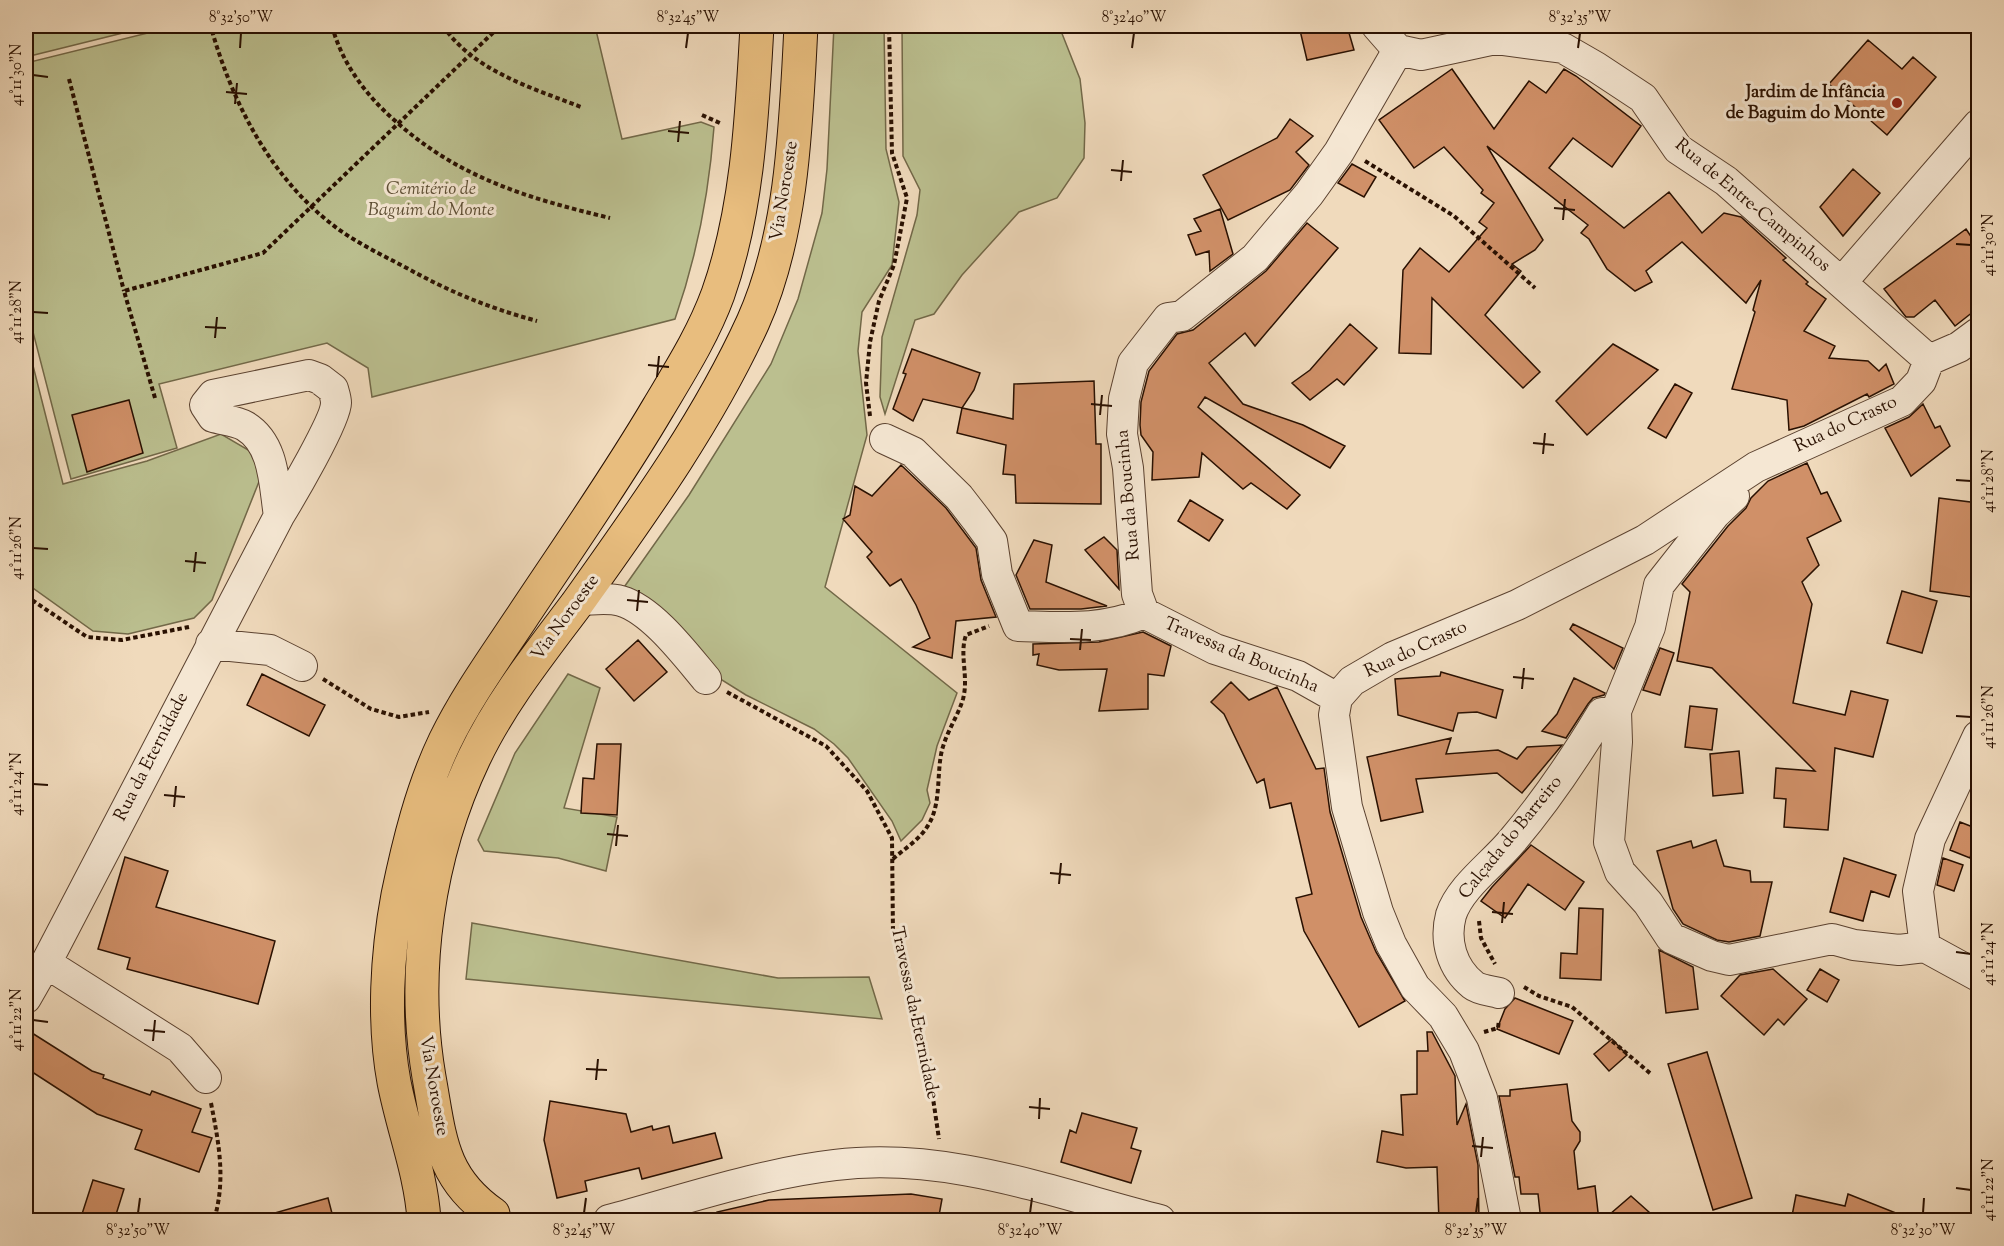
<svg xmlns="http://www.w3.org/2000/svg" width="2004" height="1246" font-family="'Sorts Mill Goudy',serif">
	<rect width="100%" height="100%" fill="#f0dabc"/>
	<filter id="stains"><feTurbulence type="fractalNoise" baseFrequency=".00333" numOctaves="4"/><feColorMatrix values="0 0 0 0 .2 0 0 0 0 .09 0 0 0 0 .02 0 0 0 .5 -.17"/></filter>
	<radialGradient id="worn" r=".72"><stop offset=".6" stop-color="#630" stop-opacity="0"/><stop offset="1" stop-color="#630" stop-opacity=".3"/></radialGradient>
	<!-- green -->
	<path fill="#bbbf8f" stroke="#726848" stroke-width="1.5" d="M26 26H151L26 57Z
		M176 26H595L622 139 701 122 714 127C709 194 697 256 675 319L372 397 368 368 327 343 159 384 177 448 71 479 26 305V63Z
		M834 26H884L886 149 899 202 892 265 862 312 858 351 867 435 825 587 957 693 937 746 927 790 930 803 922 820 901 841 892 821 848 758 834 744 814 729 746 695 709 672 620 593 689 495 771 364 798 299 822 213 827 169Z
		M902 26H1059L1080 79 1085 123 1084 158 1057 198 1019 212 962 275 934 314 915 320 885 414 880 397 882 337 917 215 920 190 903 156Z
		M26 338 63 484 147 461 221 434 250 451 262 474 212 600 194 618 128 634 93 631 26 583Z
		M568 674 600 688 564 808 617 817 606 871 558 858 484 851 478 840 515 753Z
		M472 923 778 978 869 977 882 1019 466 979Z"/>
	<!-- building -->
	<path fill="#d09068" stroke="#291001" stroke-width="1.5" d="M1299 26H1347L1354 50 1307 60Z
		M1868 40 1902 69 1913 57 1936 77 1887 135 1829 84Z
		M1452 69 1494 129 1529 81 1546 93 1564 69 1576 76 1641 126 1612 167 1573 138 1549 168 1624 228 1669 192 1702 233 1724 213 1741 217 1786 258 1783 260 1808 282 1806 284 1826 299 1804 331 1835 346 1829 358 1868 361 1879 371 1886 364 1894 384 1869 397 1867 394 1804 426 1789 430 1787 400 1732 389 1755 312 1753 310 1761 280 1746 303 1682 242 1646 271 1652 282 1635 291 1607 269 1589 239 1581 233 1588 225 1487 146 1543 240 1535 250 1512 264 1521 271 1485 315 1540 372 1523 388 1432 298 1431 354 1399 353 1403 270 1420 248 1449 272 1487 228 1479 222 1494 203 1481 193 1483 190 1444 147 1414 168 1379 120Z
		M1290 119 1313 136 1296 152 1309 165 1290 190 1228 220 1203 175 1277 138Z
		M1352 164 1376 177 1364 197 1338 183Z
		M1853 169 1880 193 1843 236 1820 207Z
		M1220 209 1233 254 1210 271 1209 251 1196 255 1188 235 1201 231 1194 219Z
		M1307 223 1338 248 1255 346 1245 333 1209 363 1243 404 1303 425 1345 446 1330 468 1205 397 1198 407 1300 495 1287 509 1251 483 1243 489 1202 453 1199 477 1152 480 1153 452 1141 435 1140 425 1141 402 1149 371 1177 334 1193 330 1266 271Z
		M1966 229 1978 247V308L1955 326 1935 300 1914 317H1906L1884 289Z
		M1350 324 1377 348 1344 385 1337 379 1310 400 1292 383 1310 370Z
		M1613 344 1658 370 1587 435 1556 401Z
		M912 349 980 373 974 390 962 408 923 399 913 421 893 409 906 374 903 373Z
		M1094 381 1096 444H1101V504L1016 503 1015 475 1003 474 1006 445 957 433 962 408 1013 419 1014 384Z
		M1675 384 1692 393 1666 438 1648 428Z
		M129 400 143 453 87 472 72 415Z
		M1923 404 1935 428 1940 426 1950 446 1911 476 1885 428 1909 417Z
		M1807 463 1821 494 1827 492 1841 521 1807 538 1819 565 1802 582 1812 604 1793 703 1845 715 1851 691 1888 700 1873 757 1835 748 1828 830 1784 827 1786 799 1774 798 1776 768 1815 771 1712 668 1677 661 1690 592 1682 584 1728 526 1746 508 1751 498 1768 481Z
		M901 465 946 508 976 548 981 580 996 617 956 621 952 658 913 647 930 638 916 605 901 579 890 586 867 557 872 552 843 519 850 515 855 486 872 496Z
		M1939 498 1978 503V598L1930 591Z
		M1190 500 1223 520 1209 541 1178 521Z
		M1104 537 1117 550 1119 589 1085 550Z
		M1034 540 1052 545 1046 582 1107 606 1081 609H1030L1016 575Z
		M1902 591 1937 601 1922 653 1887 643Z
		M1573 624 1623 648 1614 669 1570 629Z
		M1143 632 1171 646 1164 676 1148 674V709L1099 711 1107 669 1059 670 1037 665 1039 654 1033 655V644L1099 642Z
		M638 640 667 672 634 701 606 669Z
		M1660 648 1674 653 1660 695 1643 690Z
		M1441 672 1503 690 1496 718 1477 712 1458 713 1453 731 1398 715 1395 679 1440 676Z
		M262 674 325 705 309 736 247 705Z
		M1574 678 1605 693 1604 695 1593 698 1588 704 1566 738 1542 731 1557 714Z
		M1231 682 1249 700 1277 687 1316 769 1324 768 1330 812 1361 917 1376 952 1405 1001 1359 1027 1304 931 1296 898 1312 894 1291 803 1270 808 1264 779 1257 783 1224 714 1211 702Z
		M1690 706 1717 709 1712 750 1685 747Z
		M1451 738 1446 754 1498 750 1517 759 1527 747 1562 745 1522 793 1497 773 1416 779 1423 812 1381 821 1367 757Z
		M597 744H621L617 815 581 813 583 778 594 779Z
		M1739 751 1743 793 1713 796 1710 754Z
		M1960 822 1978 829 1970 858 1950 850Z
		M1716 840 1724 866 1750 871 1751 882H1772L1760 936 1729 942 1717 940 1683 924 1673 909 1657 851 1691 841 1693 848Z
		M1531 845 1584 882 1565 910 1528 884 1505 918 1481 901 1492 887Z
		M125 857 168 871 156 907 275 941 258 1004 127 969 130 958 98 949Z
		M1844 858 1896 875 1889 897 1871 891 1863 921 1830 912Z
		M1943 858 1963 865 1954 891 1937 885Z
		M1579 908 1603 909 1601 980 1560 978 1561 953 1577 954Z
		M1659 950 1693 967 1698 1009 1666 1013Z
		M1773 969 1807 999 1784 1025 1778 1019 1764 1035 1721 996 1740 975Z
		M1820 969 1839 980 1827 1002 1807 990Z
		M1515 998 1573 1021 1559 1054 1497 1029 1505 1009Z
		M1427 1032H1432L1455 1076 1457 1125 1466 1104 1478 1165 1479 1221H1439L1437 1167 1406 1168 1377 1162 1382 1131 1403 1135 1401 1095 1417 1094V1051H1428Z
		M32 1033 92 1071 104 1075 103 1078 150 1095 152 1091 201 1109 192 1132 212 1138 199 1172 135 1149 142 1130 97 1114 26 1068V1054Z
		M1612 1039 1627 1055 1609 1071 1594 1054Z
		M1707 1052 1752 1198 1713 1210 1668 1064Z
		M1567 1084 1572 1121 1580 1132V1141L1574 1151 1578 1189 1595 1186 1599 1221H1541L1538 1194H1521L1519 1177H1515L1499 1096H1510V1090Z
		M550 1101 626 1114 631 1132 652 1126 653 1130 669 1126 673 1143 715 1133 722 1158 642 1179 639 1168 585 1181 587 1191 557 1198 544 1140Z
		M1082 1113 1137 1128 1131 1148 1141 1151 1131 1183 1061 1162 1070 1130 1076 1133Z
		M93 1180 124 1189 114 1221H102L82 1214Z
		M911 1194 942 1199 938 1221H718L717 1212 769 1200Z
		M1848 1194 1911 1219V1221H1791L1796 1195 1845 1206Z
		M1631 1196 1659 1221H1602Z
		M328 1198 334 1221H271V1214Z"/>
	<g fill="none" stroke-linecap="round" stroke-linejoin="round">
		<defs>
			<path id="minor" d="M1377 26 1398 50 1421 55 1495 39 1563 48 1596 67 1643 98 1678 149 1726 181 1929 360
				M1842 282 1978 125
				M885 439 913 452 959 497 976 519 992 541 997 574 1018 626C1062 627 1103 631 1144 613
				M1734 496 1715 514 1659 585 1650 627 1616 711 1617 742 1609 842 1620 872 1648 903 1671 938 1712 956 1729 960 1832 939 1854 945 1899 950 1925 947
				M579 600C592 600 608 597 621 601 652 610 685 654 706 679
				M1144 613 1137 594 1128 468 1122 434 1124 399 1133 363 1168 318 1182 316 1255 258 1309 194 1339 152 1398 50
				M1144 613 1215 649 1298 676 1337 698
				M211 644 270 650 302 666
				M1925 947 1918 891 1930 839 1978 736
				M1925 947 1978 976
				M46 963 180 1048 206 1078
				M1499 993C1492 991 1479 990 1473 985 1452 968 1444 941 1451 915 1460 887 1493 864 1512 841 1546 801 1575 758 1602 713L1616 711
				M26 998 46 963 279 516C290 498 336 420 336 403 336 398 334 393 333 389L320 379 309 375 213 395 205 405 213 417C223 420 236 421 245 426 275 444 274 485 279 516
				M609 1220C683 1200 758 1174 835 1165 946 1151 1054 1193 1160 1220
				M1506 1220 1482 1098 1464 1051 1443 1016 1415 987 1391 944 1378 912 1347 807 1334 715 1337 698 1352 681 1393 657 1517 605 1645 540 1756 467 1902 401 1921 381 1929 360 1959 347 1978 333"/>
			<path id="major" d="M493 1214C440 1177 440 1137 429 1077 411 971 428 855 474 758 500 703 540 653 576 605 640 515 707 423 753 322 793 233 796 122 801 26
				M424 1220C421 1173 403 1129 394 1082 383 1022 387 954 398 895 409 842 422 789 445 741 466 698 494 659 520 620 567 549 615 481 658 408 680 371 703 335 718 294 748 209 752 115 757 26"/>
		</defs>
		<!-- minor casing -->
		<use href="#minor" stroke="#5b4230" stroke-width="32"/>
		<!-- major casing -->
		<use href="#major" stroke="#291001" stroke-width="35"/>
		<!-- path -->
		<path stroke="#291001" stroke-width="4" stroke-dasharray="4.5 3" stroke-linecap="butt" d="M332 26C342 63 365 94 393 119 458 178 527 198 610 218
			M443 26C474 71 532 88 581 107
			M212 31C233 103 269 174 329 222 351 240 378 253 403 266 450 292 486 307 537 321
			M69 79 124 291
			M702 115 722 124
			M1365 161 1454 216 1535 288
			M155 398 124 291 263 253 500 26
			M870 416 866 383 870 342 879 301 894 265 907 198 892 153 889 26
			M26 596 87 637 122 640 189 627
			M323 679 371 709 399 717 429 712
			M727 692 826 746 867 791 892 838 893 935 930 1078 939 1139
			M893 859C904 849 919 840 927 827 942 805 936 775 942 750 947 731 958 716 963 699 969 677 959 655 966 635L989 626
			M1479 921 1481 938 1495 964
			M1524 987 1539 996 1572 1007 1651 1074
			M1484 1032 1498 1028 1499 1020
			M211 1103C219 1144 226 1180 214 1220"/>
		<!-- minor -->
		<use href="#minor" stroke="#f5e7d3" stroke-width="30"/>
		<!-- major -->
		<use href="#major" stroke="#e8bd7e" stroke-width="33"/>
	</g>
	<!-- ticks -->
	<path fill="none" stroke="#291001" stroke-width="2" d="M240 48 241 33M686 48 688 33M1132 48 1134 33M1578 48 1580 33M33 75 48 77M226 92 247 94M235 104 237 83M668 131 689 133M678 142 680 121M1111 170 1132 172M1121 181 1123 160M1554 208 1575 210M1563 220 1565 199M1956 244 1971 245M33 312 48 313M205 327 226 328M215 338 217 317M648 365 669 367M657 377 659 356M1091 404 1112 406M1100 415 1102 395M1533 443 1554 445M1543 454 1545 433M1956 480 1971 481M33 548 48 549M185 561 206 563M194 572 196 552M627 600 648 602M637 611 639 590M1070 639 1091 640M1080 650 1082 629M1513 677 1534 679M1522 689 1524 668M1956 716 1971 717M33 784 48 785M164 795 185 797M174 807 176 786M607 834 628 836M616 846 618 825M1050 873 1071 875M1059 884 1061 863M1492 912 1513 914M1502 923 1504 902M1956 952 1971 954M33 1020 48 1022M144 1030 165 1032M153 1041 155 1020M586 1069 607 1070M596 1080 598 1059M1029 1107 1050 1109M1039 1119 1040 1098M1472 1146 1493 1148M1481 1157 1483 1137M1956 1188 1971 1190M138 1213 140 1198M584 1213 586 1198M1030 1213 1032 1198M1476 1213 1478 1198M1923 1213 1924 1198"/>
	<!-- markers -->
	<circle fill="#8f2418" stroke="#f5e7d3" stroke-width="2" cx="1897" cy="103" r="6"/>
	<g text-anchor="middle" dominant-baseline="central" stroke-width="6" stroke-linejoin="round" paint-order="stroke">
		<!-- poi labels -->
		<g font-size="18" font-weight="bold" fill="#291001" stroke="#f5e7d3" text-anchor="end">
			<text x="1885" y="93">Jardim de Infância<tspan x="1885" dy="21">de Baguim do Monte</tspan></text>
		</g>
		<!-- park labels -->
		<g font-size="18" font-style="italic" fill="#5c4d33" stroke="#f5e7d3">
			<text x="431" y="190">Cemitério de<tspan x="431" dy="21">Baguim do Monte</tspan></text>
		</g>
		<!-- street labels -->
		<g font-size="18" fill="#291001" stroke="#f5e7d3">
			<text transform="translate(785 191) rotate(-81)">Via Noroeste</text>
			<text transform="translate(1752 206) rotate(40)">Rua de Entre-Campinhos</text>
			<text transform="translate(1846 425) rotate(-25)">Rua do Crasto</text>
			<text transform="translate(1129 495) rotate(-95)">Rua da Boucinha</text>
			<text transform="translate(566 618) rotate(-54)">Via Noroeste</text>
			<text transform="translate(1416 650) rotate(-25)">Rua do Crasto</text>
			<text transform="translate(1241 656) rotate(23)">Travessa da Boucinha</text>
			<text transform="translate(152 757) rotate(-63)">Rua da Eternidade</text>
			<text transform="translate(1511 838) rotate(-51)">Calçada do Barreiro</text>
			<text transform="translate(914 1013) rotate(78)">Travessa da Eternidade</text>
			<text transform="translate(433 1086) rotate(80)">Via Noroeste</text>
		</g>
	</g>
	<!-- margin -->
	<rect width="2004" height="1246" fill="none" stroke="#f0dabc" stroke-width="66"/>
	<rect x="33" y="33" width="1938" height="1180" fill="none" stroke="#291001" stroke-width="2"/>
	<g font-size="15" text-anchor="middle" fill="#291001">
		<text x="241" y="22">8°32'50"W</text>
		<text x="688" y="22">8°32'45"W</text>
		<text x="1134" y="22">8°32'40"W</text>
		<text x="1580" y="22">8°32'35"W</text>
		<text transform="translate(16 75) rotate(-90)" y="5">41°11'30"N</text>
		<text transform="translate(1988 245) rotate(-90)" y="5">41°11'30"N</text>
		<text transform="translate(16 312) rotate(-90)" y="5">41°11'28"N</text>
		<text transform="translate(1988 481) rotate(-90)" y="5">41°11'28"N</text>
		<text transform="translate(16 548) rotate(-90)" y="5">41°11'26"N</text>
		<text transform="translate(1988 717) rotate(-90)" y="5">41°11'26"N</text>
		<text transform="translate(16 784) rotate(-90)" y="5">41°11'24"N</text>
		<text transform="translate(1988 954) rotate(-90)" y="5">41°11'24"N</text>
		<text transform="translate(16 1020) rotate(-90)" y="5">41°11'22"N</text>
		<text transform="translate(1988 1190) rotate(-90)" y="5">41°11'22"N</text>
		<text x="138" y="1235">8°32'50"W</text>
		<text x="584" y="1235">8°32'45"W</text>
		<text x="1030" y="1235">8°32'40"W</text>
		<text x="1476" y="1235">8°32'35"W</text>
		<text x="1923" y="1235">8°32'30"W</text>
	</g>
	<rect width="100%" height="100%" filter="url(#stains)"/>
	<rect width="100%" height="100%" fill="url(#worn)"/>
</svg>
